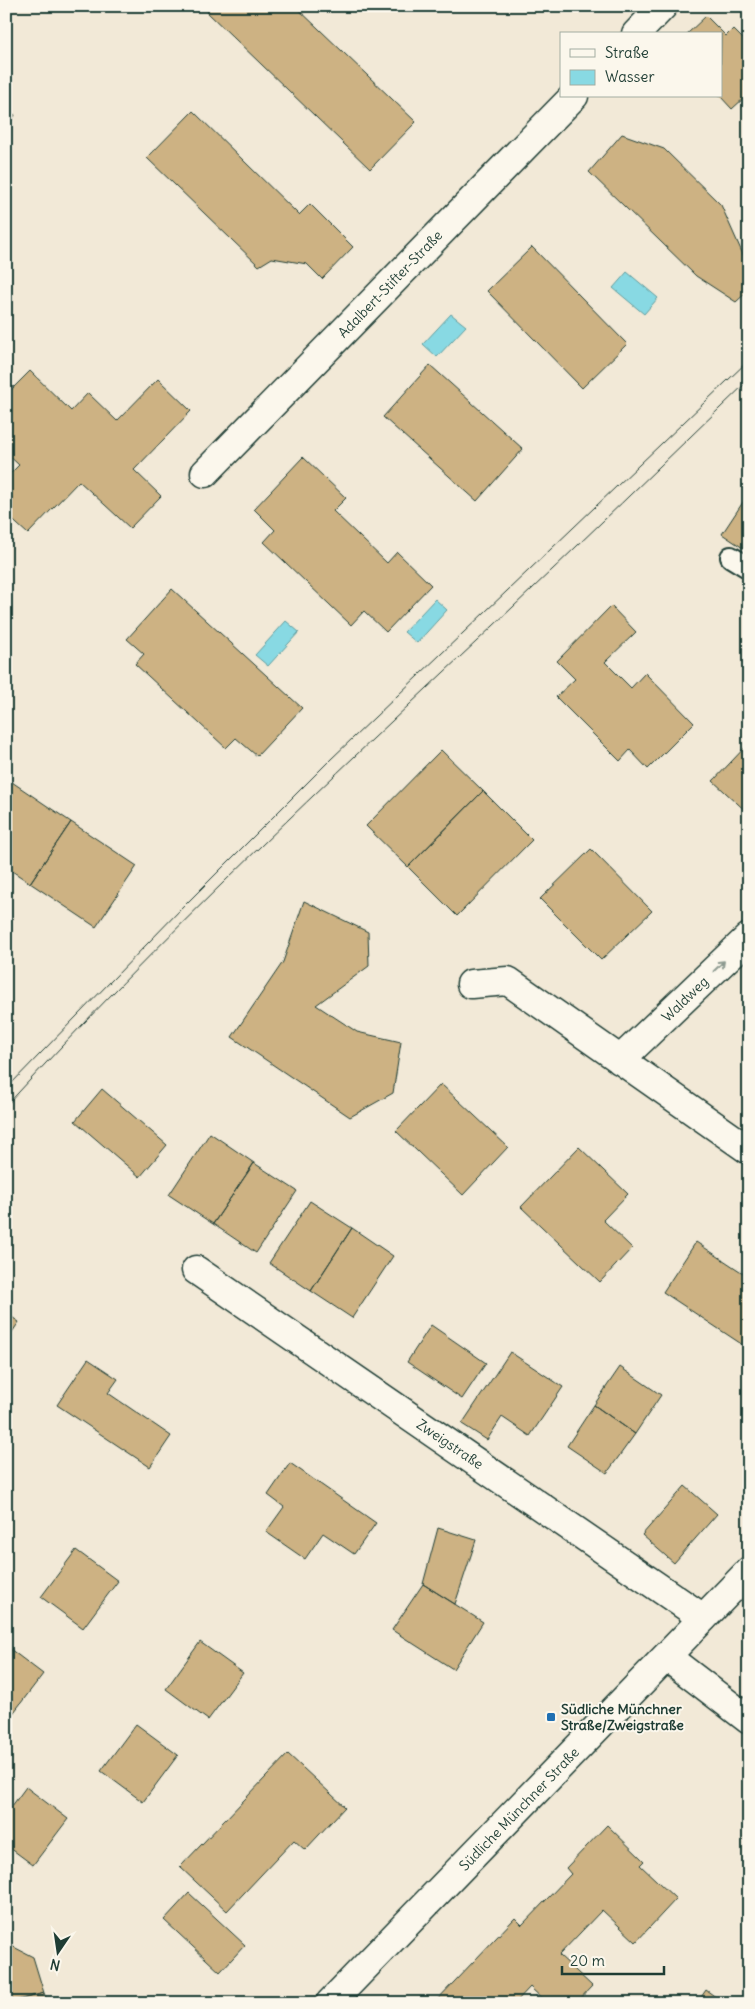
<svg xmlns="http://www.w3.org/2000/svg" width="755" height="2009" font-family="Delius,sans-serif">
	<rect width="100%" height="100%" fill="#f2e9d7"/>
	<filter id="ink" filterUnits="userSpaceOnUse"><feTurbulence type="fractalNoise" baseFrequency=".02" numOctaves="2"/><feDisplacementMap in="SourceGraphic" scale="10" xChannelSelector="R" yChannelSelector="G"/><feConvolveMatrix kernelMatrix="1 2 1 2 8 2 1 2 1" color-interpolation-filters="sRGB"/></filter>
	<g filter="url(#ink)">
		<!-- water -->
		<path fill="#88d9e3" stroke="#5e9b9d" d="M627 272 658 298 644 314 613 288Z
			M451 314 466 326 437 357 423 344Z
			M435 599 447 610 417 643 404 632Z
			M286 621 299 632 268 666 255 655Z"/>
		<!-- building -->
		<path fill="#cdb283" stroke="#1f3d34" d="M213 6H295L416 122 370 169 207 12Z
			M706 16 726 36 733 29 749 45V103L744 98 732 109 720 96 721 34H687Z
			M6 110 15 115 6 130Z
			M193 111 299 215 310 204 353 247 322 279 307 264 272 258 259 266 147 158Z
			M622 134 664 149 721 205 749 268V290L736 302 696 276 589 172Z
			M532 247 627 344 582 388 487 291Z
			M430 365 523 449 477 501 383 417Z
			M30 371 71 411 88 393 117 421 158 379 191 411 134 470 161 496 130 528 79 481 28 534 6 514V478L19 465 6 453V395Z
			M303 457 346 498 333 511 387 563 397 552 431 585 386 632 364 611 351 625 264 542 275 530 254 509Z
			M749 493V552L722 534Z
			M172 589 302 708 257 756 236 738 226 748 135 664 144 654 127 639Z
			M611 606 636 632 605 662 631 688 645 673 694 723 648 769 630 750 620 761 556 697 575 679 557 661Z
			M749 743V814L713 781Z
			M441 750 483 791 408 867 366 826Z
			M6 778 71 822 30 883 6 867Z
			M483 791 532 840 457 916 408 867Z
			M71 822 137 866 96 927 30 883Z
			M591 849 652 911 601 960 540 899Z
			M304 901 368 932 369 966 316 1005 357 1032 401 1042 393 1093 350 1117 232 1037 283 962Z
			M441 1084 508 1147 463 1195 396 1131Z
			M102 1089 167 1145 140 1177 75 1121Z
			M210 1133 254 1163 213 1224 169 1195Z
			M579 1147 628 1194 603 1220 632 1248 600 1282 521 1207Z
			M254 1163 297 1191 256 1253 213 1224Z
			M310 1201 352 1228 311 1291 269 1263Z
			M352 1228 393 1256 352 1318 311 1291Z
			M696 1242 749 1277V1349L663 1292Z
			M6 1313 19 1322 6 1341Z
			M431 1325 486 1363 462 1399 407 1362Z
			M510 1352 563 1387 530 1436 502 1417 487 1440 462 1424Z
			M88 1359 118 1379 108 1393 171 1436 150 1467 57 1405Z
			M620 1367 661 1395 635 1434 594 1405Z
			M594 1405 635 1434 607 1473 567 1446Z
			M290 1463 376 1523 354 1554 323 1533 305 1559 266 1532 284 1507 268 1495Z
			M685 1486 717 1514 674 1563 642 1535Z
			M438 1528 476 1540 455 1604 423 1584Z
			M76 1550 118 1581 83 1628 41 1597Z
			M423 1584 483 1622 453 1669 392 1630Z
			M200 1642 243 1673 208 1720 166 1689Z
			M6 1646 43 1674 8 1720 6 1719Z
			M136 1724 178 1755 143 1802 101 1771Z
			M288 1754 345 1807 305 1850 294 1840 227 1911 180 1867Z
			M26 1787 68 1819 33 1865 6 1845V1814Z
			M607 1825 644 1861 640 1865 676 1899 636 1942 602 1910 559 1955 592 1986 576 2003H547L530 1987 515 2003H434L515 1918 522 1925 571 1874 566 1868Z
			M189 1893 245 1945 220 1972 164 1920Z
			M6 1943 33 1957 44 1993 6 2003Z
			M706 1990 724 2003H697Z
			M44 1993 48 2003H8Z"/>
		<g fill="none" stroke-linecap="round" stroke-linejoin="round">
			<defs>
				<path id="service" d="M731 557 749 568"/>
				<path id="minor" d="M636 34 663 6
					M205 473 574 96
					M471 984 508 981 749 1150
					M620 1060 749 937
					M196 1270 703 1618
					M667 1657 749 1720"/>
				<path id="secondary" d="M330 2003 749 1571"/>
			</defs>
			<!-- service casing -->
			<use href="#service" stroke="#1f3d34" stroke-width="24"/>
			<!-- minor casing -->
			<use href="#minor" stroke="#1f3d34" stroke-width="31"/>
			<!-- secondary casing -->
			<use href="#secondary" stroke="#1f3d34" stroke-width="31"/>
			<!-- service -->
			<use href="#service" stroke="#fbf7ec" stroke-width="20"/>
			<!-- minor -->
			<use href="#minor" stroke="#fbf7ec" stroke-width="28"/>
			<!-- secondary -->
			<use href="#secondary" stroke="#fbf7ec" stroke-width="28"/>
			<!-- tram -->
			<path stroke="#1f3d34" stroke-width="1" d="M6 1089 183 907 331 759 749 360
				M6 1106C160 938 327 782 493 626 579 545 664 462 749 380"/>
		</g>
		<!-- one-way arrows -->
		<defs><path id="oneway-shaft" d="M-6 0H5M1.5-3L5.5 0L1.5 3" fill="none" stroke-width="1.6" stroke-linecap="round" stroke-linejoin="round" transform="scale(1.25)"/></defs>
		<use stroke="#8d9a90" href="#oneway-shaft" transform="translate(719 966) rotate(-44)"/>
	</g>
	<!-- markers -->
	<rect fill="#1f6fb2" stroke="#fbf7ec" stroke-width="2" x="546" y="1712" width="10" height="10" rx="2.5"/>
	<g text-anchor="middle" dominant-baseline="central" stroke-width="4" stroke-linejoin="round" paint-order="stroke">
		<!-- street labels -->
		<g font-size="14" fill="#1f3d34" stroke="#fbf7ec">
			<text transform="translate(390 284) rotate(-46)">Adalbert-Stifter-Straße</text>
			<text transform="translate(685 999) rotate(-44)">Waldweg</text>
			<text transform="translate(450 1444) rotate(34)">Zweigstraße</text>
			<text transform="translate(519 1809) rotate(-46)">Südliche Münchner Straße</text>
		</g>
		<!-- poi labels -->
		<g font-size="14" font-weight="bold" fill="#1f3d34" stroke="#fbf7ec" text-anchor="start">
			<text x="561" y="1709">Südliche Münchner<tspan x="561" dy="16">Straße/Zweigstraße</tspan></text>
		</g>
	</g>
	<!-- margin -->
	<rect width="755" height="2009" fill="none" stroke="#fbf7ec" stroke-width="25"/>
	<rect x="12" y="12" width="730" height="1984" fill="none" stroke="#1f3d34" stroke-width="2" filter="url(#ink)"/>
	<!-- legend -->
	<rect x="560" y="32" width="162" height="65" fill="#fbf7ec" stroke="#a3ada2"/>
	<rect x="570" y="49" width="25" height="8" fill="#fbf7ec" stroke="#a3ada2"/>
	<text x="605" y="58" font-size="15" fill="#1f3d34">Straße</text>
	<rect x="570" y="70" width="25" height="15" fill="#88d9e3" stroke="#a3ada2"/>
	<text x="605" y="82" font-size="15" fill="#1f3d34">Wasser</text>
	<!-- north arrow -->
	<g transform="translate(58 1952) rotate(193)" stroke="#fbf7ec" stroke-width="4" paint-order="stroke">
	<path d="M0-4L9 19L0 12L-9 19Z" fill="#1f3d34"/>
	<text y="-8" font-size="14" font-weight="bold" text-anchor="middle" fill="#1f3d34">N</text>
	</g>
	<!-- scale -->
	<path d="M562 1966v8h102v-8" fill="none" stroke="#1f3d34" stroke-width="2.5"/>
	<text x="570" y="1966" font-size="15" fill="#1f3d34" stroke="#fbf7ec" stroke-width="4" paint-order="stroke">20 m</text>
</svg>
